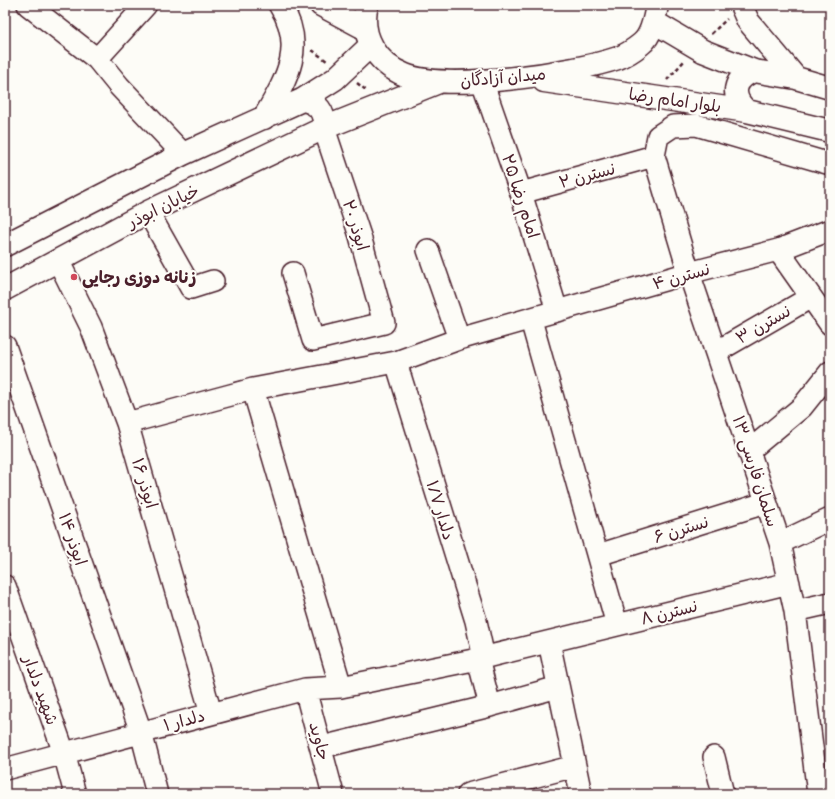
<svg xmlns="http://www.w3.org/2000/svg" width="835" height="799" font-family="Itim,'Playpen Sans Arabic',sans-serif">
	<rect width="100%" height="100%" fill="#fdfcf7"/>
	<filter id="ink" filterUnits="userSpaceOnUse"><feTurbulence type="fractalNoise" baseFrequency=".025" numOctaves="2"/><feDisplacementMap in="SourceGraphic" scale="8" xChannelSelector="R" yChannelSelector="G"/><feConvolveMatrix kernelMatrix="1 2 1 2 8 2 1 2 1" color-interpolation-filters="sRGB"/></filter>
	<g filter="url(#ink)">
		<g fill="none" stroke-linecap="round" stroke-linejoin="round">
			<defs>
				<path id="minor" d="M28 5 97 59 119 86 183 154
					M97 59 146 5
					M482 81 521 193 557 311
					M521 193 654 156
					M148 212 191 288 213 281
					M428 250 459 339
					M778 250 830 324
					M58 260 91 327 127 423 211 713
					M293 273 313 340 384 323 360 236 324 128
					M531 320 617 625
					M5 346 141 732 157 794
					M716 352 811 297
					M396 362 476 621 484 658
					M253 389 341 687
					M127 423 253 389 396 362 459 339 689 273 778 250 830 230
					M750 450 802 407 830 372
					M780 543 830 519
					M598 555 765 503
					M5 586 64 753 75 794
					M795 611 830 603
					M549 642 581 794
					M478 659 490 706
					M305 689 333 794
					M322 747 490 706 558 687
					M714 757 723 794
					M5 769 305 689 341 687 478 659 789 583
					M468 794 575 766
					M818 794 795 611 780 543 689 273 654 156 658 136 673 126 696 125 830 164"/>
				<path id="major" d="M321 5 366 29
					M367 5C359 35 377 64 405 75 447 92 574 73 618 58 626 55 635 49 641 44 652 36 655 17 657 5
					M741 5 748 21 796 78
					M654 22 703 51 754 71 796 78 830 88
					M544 81 747 111 830 131
					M302 100C318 102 325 112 324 128
					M747 111C730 96 733 79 754 71
					M264 118C286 80 307 47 280 5
					M5 245 183 154 302 100 335 79 371 45
					M5 289 148 212 324 128 439 82"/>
			</defs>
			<!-- minor casing -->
			<use href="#minor" stroke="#4a1f2b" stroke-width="24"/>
			<!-- major casing -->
			<use href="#major" stroke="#4a1f2b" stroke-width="25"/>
			<!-- path -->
			<path stroke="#4a1f2b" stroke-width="2.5" stroke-dasharray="4 3" stroke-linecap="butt" d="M711 34 727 19
				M312 50 327 61
				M667 80 684 61
				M357 83 367 91"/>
			<!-- minor -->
			<use href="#minor" stroke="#fdfcf7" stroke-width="21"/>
			<!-- major -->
			<use href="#major" stroke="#fdfcf7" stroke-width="22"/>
		</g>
	</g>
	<!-- markers -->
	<circle fill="#d1495b" stroke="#fdfcf7" stroke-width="1.5" cx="74" cy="277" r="4"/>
	<g text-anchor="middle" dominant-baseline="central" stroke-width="4" stroke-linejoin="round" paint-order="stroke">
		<!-- street labels -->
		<g font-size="17" fill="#4a1f2b" stroke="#fdfcf7">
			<text transform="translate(503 77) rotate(-5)">میدان آزادگان</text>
			<text transform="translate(675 100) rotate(8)">بلوار امام رضا</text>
			<text transform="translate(587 175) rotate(-15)">نسترن ۲</text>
			<text transform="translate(521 196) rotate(72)">امام رضا ۲۵</text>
			<text transform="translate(163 206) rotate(-26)">خیابان ابوذر</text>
			<text transform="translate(356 225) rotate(73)">ابوذر ۲۰</text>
			<text transform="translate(681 276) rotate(-16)">نسترن ۴</text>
			<text transform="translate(763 324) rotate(-30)">۳ نسترن</text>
			<text transform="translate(756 471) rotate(72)">۱۳ سلمان فارسی</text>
			<text transform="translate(145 483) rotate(73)">ابوذر ۱۶</text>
			<text transform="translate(441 510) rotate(73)">دلدار ۱/۷</text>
			<text transform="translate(681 529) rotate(-17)">نسترن ۶</text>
			<text transform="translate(73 539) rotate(71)">ابوذر ۱۴</text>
			<text transform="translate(669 612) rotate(-14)">نسترن ۸</text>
			<text transform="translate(41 690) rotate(70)">شهید دلدار</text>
			<text transform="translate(184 720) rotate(-15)">دلدار ۱</text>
			<text transform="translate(320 741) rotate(75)">جاوید</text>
		</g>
		<!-- poi labels -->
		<g font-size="17" font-weight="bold" fill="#4a1f2b" stroke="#fdfcf7" text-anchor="start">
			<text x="82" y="277">زنانه دوزی رجایی</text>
		</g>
	</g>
	<!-- margin -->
	<rect width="835" height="799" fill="none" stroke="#fdfcf7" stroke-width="20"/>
	<rect x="10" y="10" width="815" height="779" fill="none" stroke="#4a1f2b" stroke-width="1.5" filter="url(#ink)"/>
</svg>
